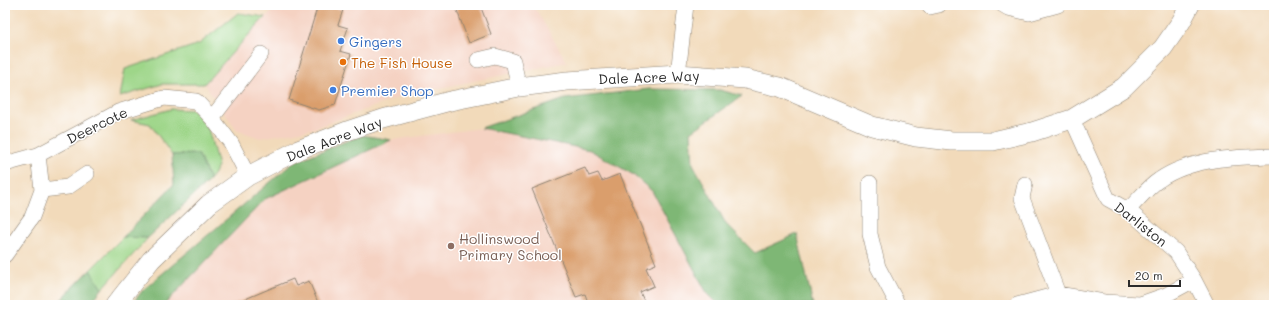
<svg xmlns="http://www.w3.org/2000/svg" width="1279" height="310" font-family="Mali,sans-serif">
	<rect width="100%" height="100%" fill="#fff"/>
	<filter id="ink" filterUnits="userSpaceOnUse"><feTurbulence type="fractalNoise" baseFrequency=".025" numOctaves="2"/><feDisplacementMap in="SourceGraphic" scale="8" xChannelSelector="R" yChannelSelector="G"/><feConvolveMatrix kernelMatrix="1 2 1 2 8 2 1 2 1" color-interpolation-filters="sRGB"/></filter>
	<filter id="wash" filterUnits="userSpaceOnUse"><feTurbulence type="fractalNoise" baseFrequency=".012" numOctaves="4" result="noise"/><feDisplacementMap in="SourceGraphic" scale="16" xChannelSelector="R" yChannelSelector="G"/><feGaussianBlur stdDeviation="0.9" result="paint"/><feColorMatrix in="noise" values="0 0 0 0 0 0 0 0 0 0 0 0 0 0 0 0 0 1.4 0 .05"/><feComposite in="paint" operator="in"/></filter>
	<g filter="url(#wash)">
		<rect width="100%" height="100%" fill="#f2daba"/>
		<!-- built -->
		<path fill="#f5d2c2" d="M282 5H527L537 11 567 62 416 93 400 97 312 129 260 138 237 130 204 84 265 17Z
			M481 128 590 150 638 177 652 191 707 293 719 305H164L265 199 391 140Z"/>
		<!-- green -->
		<path fill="#9ed689" stroke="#64805a" d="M238 13 265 17 204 84H162L120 97 125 69 199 44Z
			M171 109 193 110 208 128 218 166 210 180 198 154 172 155 150 124 131 120Z
			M123 237 148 238 102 289 90 270Z"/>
		<!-- forest -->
		<path fill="#7eb775" stroke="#547150" d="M649 89 720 90 742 96 691 132 693 164 726 224 755 253 797 234 813 305H719L707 293 652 191 632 174 590 150 481 128 565 99Z
			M362 135 391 140 265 199 164 305H131L143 290 294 162Z
			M198 154 210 180 148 238 123 237 174 184 172 155Z
			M90 270 102 289 89 305H56Z"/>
		<g id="blocks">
			<!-- building -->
			<path fill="#da9e6c" d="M318 5H327L343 10 338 25 348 28 340 51 351 54 335 105 319 110 289 100Z
				M455 5H480L491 34 469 43Z
				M585 168 589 176 598 173 602 181 620 174 656 264 646 268 654 286 640 292 644 301 633 305H589L585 294 576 297 532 189Z
				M293 279 296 286 309 281 319 305H231Z"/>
		</g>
	</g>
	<g filter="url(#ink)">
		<use href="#blocks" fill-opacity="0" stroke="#8e8272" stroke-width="1"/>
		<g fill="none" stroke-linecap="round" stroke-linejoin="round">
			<defs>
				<path id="minor" d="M1003 5 1008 8 1029 13 1058 5
					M930 7 939 5
					M478 60 495 56 513 61 519 87
					M678 74 686 5
					M212 118 261 54
					M1072 119 1108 199 1128 210 1176 252 1194 280 1207 305
					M5 164 38 155 118 112 164 98 196 101 212 118 231 143 248 176
					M870 183V234L878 267 898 305
					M1025 184 1022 198 1058 294
					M42 190 68 187 87 174
					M1128 210C1137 201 1148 187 1159 180 1191 158 1236 157 1274 156
					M5 255 32 217 42 190 38 155
					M1017 305 1058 294 1104 302 1140 304 1166 295 1194 280"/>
				<path id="tertiary" d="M115 305 151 260 209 204 248 176 298 150 347 131 383 119 450 101 519 87 567 81 678 74 745 79 780 87 872 126 916 137 952 141H993L1032 132 1072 119 1124 87 1163 48 1181 22 1190 5"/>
			</defs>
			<!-- minor casing -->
			<use href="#minor" stroke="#8e8272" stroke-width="16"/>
			<!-- tertiary casing -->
			<use href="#tertiary" stroke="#8e8272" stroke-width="20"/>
			<!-- minor -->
			<use href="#minor" stroke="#fff" stroke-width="15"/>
			<!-- tertiary -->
			<use href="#tertiary" stroke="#fff" stroke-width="19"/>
		</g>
	</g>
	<!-- markers -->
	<g fill="#3f7fe0" stroke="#fff" stroke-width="1.5">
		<circle cx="341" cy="41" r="4"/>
		<circle cx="333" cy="90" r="4"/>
	</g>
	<circle fill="#e8710a" stroke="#fff" stroke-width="1.5" cx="343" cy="62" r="4"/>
	<circle fill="#8d6e63" stroke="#fff" stroke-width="1.5" cx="451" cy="246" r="4"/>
	<g text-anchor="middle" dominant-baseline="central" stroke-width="3" stroke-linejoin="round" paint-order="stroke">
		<!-- shop labels -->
		<g font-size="14" fill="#366cbe" stroke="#fff" text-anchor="start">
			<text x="349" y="41">Gingers</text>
			<text x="341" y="90">Premier Shop</text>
		</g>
		<!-- food labels -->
		<g font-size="14" fill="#c56008" stroke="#fff" text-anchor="start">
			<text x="351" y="62">The Fish House</text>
		</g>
		<!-- street labels -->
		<g font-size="14" fill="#2b2b2b" stroke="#fff">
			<text transform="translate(649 77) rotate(-2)">Dale Acre Way</text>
			<text transform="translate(97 125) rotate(-26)">Deercote</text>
			<text transform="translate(334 139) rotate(-21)">Dale Acre Way</text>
			<text transform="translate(1141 224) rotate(38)">Darliston</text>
		</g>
		<!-- education labels -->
		<g font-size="14" fill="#785e54" stroke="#fff" text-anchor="start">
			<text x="459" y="238">Hollinswood<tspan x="459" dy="16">Primary School</tspan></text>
		</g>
	</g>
	<!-- margin -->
	<rect width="1279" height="310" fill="none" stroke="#fff" stroke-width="20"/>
	<!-- scale -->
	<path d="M1129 280v6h51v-6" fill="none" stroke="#2b2b2b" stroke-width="2"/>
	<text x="1135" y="280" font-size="12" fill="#2b2b2b" stroke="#ffffff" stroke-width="3" paint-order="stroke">20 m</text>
</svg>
